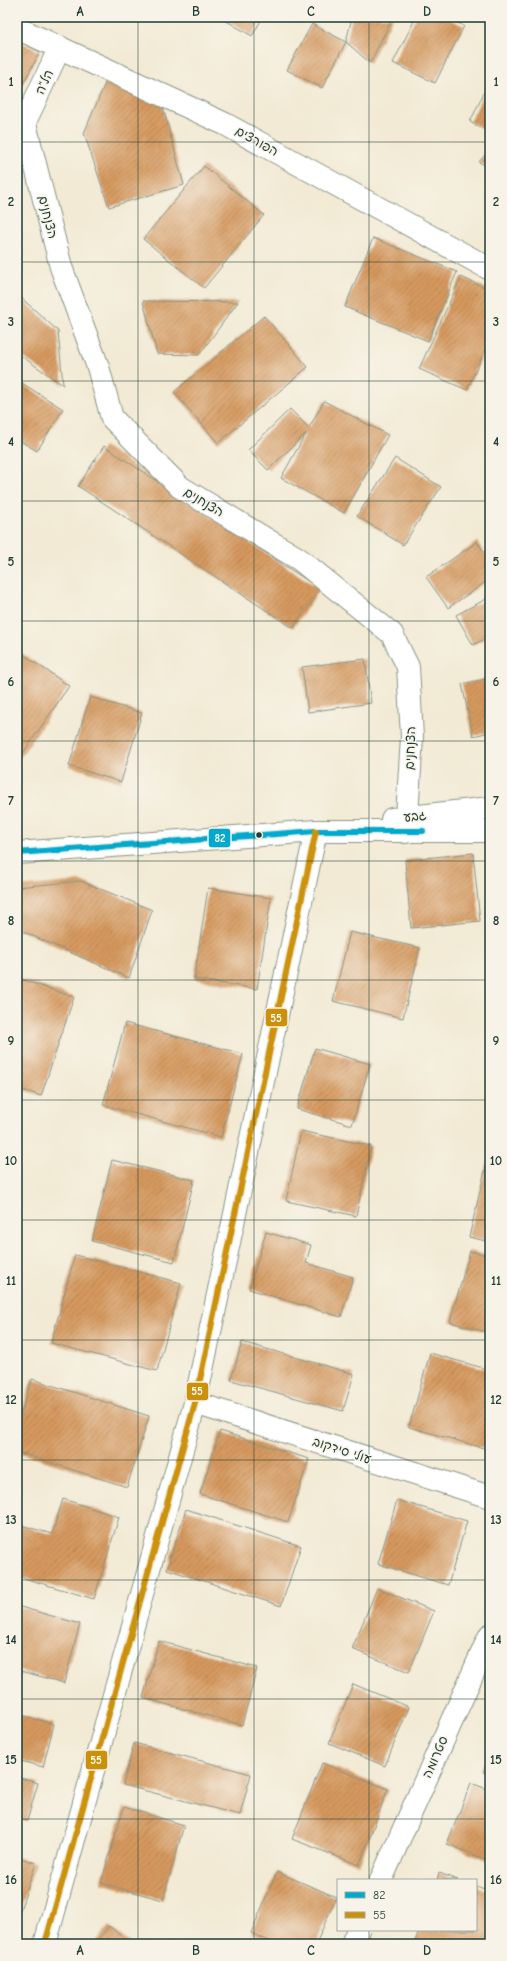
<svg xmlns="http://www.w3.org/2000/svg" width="507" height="1961" font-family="'Comic Neue','Playpen Sans Hebrew',sans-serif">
	<defs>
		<pattern id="building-hatch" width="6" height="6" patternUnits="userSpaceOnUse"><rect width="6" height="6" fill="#d6995e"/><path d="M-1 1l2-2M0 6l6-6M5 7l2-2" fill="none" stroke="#ad7e4e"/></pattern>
	</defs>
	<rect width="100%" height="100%" fill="#f7f3e8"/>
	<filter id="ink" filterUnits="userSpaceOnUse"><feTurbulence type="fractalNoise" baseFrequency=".025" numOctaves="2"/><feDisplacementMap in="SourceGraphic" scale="8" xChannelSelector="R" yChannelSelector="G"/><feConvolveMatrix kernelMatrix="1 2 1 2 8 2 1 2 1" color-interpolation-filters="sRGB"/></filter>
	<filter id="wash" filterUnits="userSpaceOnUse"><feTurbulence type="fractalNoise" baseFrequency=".012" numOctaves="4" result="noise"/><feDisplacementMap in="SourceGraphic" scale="16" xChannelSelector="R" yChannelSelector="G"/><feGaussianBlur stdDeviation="0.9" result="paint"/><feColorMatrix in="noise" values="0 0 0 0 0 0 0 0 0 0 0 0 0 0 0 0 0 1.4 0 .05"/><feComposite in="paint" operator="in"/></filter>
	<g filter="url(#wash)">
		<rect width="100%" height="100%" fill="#f2ead4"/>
		<g id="blocks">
			<!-- building -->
			<path fill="url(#building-hatch)" d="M220 17H263L252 36Z
				M352 17H393L370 63 346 42Z
				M416 17H445L464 26 435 83 393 63Z
				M312 24 346 42 322 88 287 70Z
				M17 40 40 52 17 95Z
				M490 80V132L470 122Z
				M106 81 161 100 184 185 109 207 84 133Z
				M490 149V168L479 162Z
				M204 166 264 215 204 288 143 239Z
				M373 238 457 272 428 341 345 307Z
				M461 277 490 290V339L467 390 419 369Z
				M17 294 58 331 63 385 17 353Z
				M143 301 238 302 199 355 157 354Z
				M264 316 308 367 218 443 174 392Z
				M17 380 63 409 37 451 17 439Z
				M324 401 388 435 344 513 281 478 306 433 268 470 248 450 290 409 309 428Z
				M104 446 320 589 293 628 78 486Z
				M395 458 441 487 403 545 357 516Z
				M477 542 490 560V579L448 608 426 577Z
				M490 597V636L473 645 456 615Z
				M17 650 69 686 17 762Z
				M365 659 371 703 308 712 302 667Z
				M490 678V732L473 736 462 684Z
				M90 697 142 713 121 782 69 766Z
				M473 853 480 921 411 928 405 860Z
				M81 881 152 910 129 978 17 929V887Z
				M208 888 271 898 257 989 194 979Z
				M350 932 420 948 403 1018 333 1001Z
				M17 978 74 997 41 1096 17 1088Z
				M125 1023 243 1054 221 1137 103 1105Z
				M315 1048 370 1064 352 1125 297 1109Z
				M301 1131 371 1146 356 1216 286 1201Z
				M112 1160 194 1180 174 1262 92 1241Z
				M487 1162 490 1163V1242L469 1237Z
				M266 1232 311 1245 306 1263 353 1277 341 1317 249 1289Z
				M470 1251 490 1256V1333L450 1322Z
				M75 1255 181 1283 157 1371 51 1343Z
				M242 1342 354 1374 343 1411 231 1380Z
				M430 1353 490 1370V1439L487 1449 409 1427Z
				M32 1379 149 1416 127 1487 17 1452V1426Z
				M220 1431 309 1459 288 1522 200 1494Z
				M63 1499 119 1517 94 1599 17 1576V1524L52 1534Z
				M397 1500 467 1521 448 1585 378 1564Z
				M186 1509 301 1546 281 1606 167 1569Z
				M377 1588 434 1611 409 1672 352 1649Z
				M17 1606 80 1624 64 1683 17 1670Z
				M159 1641 257 1668 242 1725 143 1698Z
				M353 1684 409 1707 385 1766 329 1743Z
				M17 1714 54 1724 43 1767 17 1760Z
				M134 1743 251 1774 240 1815 123 1785Z
				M490 1752V1774L483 1772Z
				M322 1763 388 1789 359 1865 292 1839Z
				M17 1777 38 1783 27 1821 17 1819Z
				M471 1783 490 1790V1861L447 1844Z
				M124 1807 184 1825 163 1900 101 1883Z
				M17 1857 36 1863 17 1919Z
				M277 1872 336 1897 316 1944H276L251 1933Z
				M439 1873 458 1880H437Z
				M476 1886 490 1891V1944H422L415 1942 419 1930H476Z
				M109 1926 131 1944H94Z"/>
		</g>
	</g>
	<g filter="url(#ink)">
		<use href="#blocks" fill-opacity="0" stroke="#889484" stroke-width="1"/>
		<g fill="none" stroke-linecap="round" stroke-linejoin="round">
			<defs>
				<path id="minor" d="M17 28 225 124 490 269
					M25 124 61 267 98 367 112 418 180 487 299 559 392 634 408 667 412 737 406 832
					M18 137 60 47
					M392 819 490 808
					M17 853 316 831H490
					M195 1403 490 1497
					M381 1880 490 1635
					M45 1944 195 1403 316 831
					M352 1944 358 1930"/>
			</defs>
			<!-- minor casing -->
			<use href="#minor" stroke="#889484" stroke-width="24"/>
			<!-- minor -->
			<use href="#minor" stroke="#fff" stroke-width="22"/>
			<defs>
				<path id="bus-1" d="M17 853 316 831H423"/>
				<path id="bus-2" d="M45 1944 195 1403 316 831"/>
			</defs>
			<!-- bus-1 casing -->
			<use href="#bus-1" stroke="#f7f3e8" stroke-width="9"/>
			<!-- bus-2 casing -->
			<use href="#bus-2" stroke="#f7f3e8" stroke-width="9"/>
			<!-- bus-1 -->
			<use href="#bus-1" stroke="#00a9ce" stroke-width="6"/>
			<!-- bus-2 -->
			<use href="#bus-2" stroke="#cc910a" stroke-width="6"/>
		</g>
	</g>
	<!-- grid -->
	<path fill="none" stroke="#1f3d34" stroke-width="1" stroke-opacity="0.55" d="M138 17V1944M254 17V1944M369 17V1880M17 142H490M17 262H490M17 381H490M17 501H490M17 621H490M17 741H490M17 861H490M17 980H490M17 1100H490M17 1220H490M17 1340H490M17 1460H490M17 1580H490M17 1699H490M17 1819H490M369 1930V1944"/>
	<!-- markers -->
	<circle fill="#1f3d34" stroke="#f7f3e8" stroke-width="1.5" cx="259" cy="835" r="3.5"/>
	<g text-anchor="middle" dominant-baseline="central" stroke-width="3" stroke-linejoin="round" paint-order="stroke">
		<!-- street labels -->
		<g font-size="13" fill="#1f3d34" stroke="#f7f3e8">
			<text transform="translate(44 82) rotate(-65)">הל"ה</text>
			<text transform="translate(257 141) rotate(29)">הפורצים</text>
			<text transform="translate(48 217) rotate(76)">הצנחנים</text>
			<text transform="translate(204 502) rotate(31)">הצנחנים</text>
			<text transform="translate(410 748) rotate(-88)">הצנחנים</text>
			<text transform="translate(415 816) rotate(-7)">גבע</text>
			<text transform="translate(342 1450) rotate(18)">עולי סידקוב</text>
			<text transform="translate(435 1757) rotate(-66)">סטרומה</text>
		</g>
	</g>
	<g stroke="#f7f3e8" stroke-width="1.5">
		<rect x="208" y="828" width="23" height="20" rx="4" fill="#00a9ce"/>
		<rect x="265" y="1008" width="23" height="19" rx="4" fill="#cc910a"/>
		<rect x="186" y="1382" width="23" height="19" rx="4" fill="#cc910a"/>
		<rect x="85" y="1750" width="23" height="20" rx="4" fill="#cc910a"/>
	</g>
	<g font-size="11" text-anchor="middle" font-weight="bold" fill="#fff">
		<text x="220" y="842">82</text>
		<text x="276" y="1022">55</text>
		<text x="197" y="1395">55</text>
		<text x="96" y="1764">55</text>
	</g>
	<!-- margin -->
	<rect width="507" height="1961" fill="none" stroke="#f7f3e8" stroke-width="44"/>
	<!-- legend -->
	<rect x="337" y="1879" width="140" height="52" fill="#f7f3e8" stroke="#a1aaa0"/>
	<rect x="345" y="1892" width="20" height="6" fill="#00a9ce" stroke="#a1aaa0"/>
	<text x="373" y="1899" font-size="12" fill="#1f3d34">82</text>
	<rect x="345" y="1912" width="20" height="6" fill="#cc910a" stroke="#a1aaa0"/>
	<text x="373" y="1919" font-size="12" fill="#1f3d34">55</text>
	<rect x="22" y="22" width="463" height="1917" fill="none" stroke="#1f3d34" stroke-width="1.5"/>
	<g font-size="13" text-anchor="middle" font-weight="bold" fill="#1f3d34">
		<text x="80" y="16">A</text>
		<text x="196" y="16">B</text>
		<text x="311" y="16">C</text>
		<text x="427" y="16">D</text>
		<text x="11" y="86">1</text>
		<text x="496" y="86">1</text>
		<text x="11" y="206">2</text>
		<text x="496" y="206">2</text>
		<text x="11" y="326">3</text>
		<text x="496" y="326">3</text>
		<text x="11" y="446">4</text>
		<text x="496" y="446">4</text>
		<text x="11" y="566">5</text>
		<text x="496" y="566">5</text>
		<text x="11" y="686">6</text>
		<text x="496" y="686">6</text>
		<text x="11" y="805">7</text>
		<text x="496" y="805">7</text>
		<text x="11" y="925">8</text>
		<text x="496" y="925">8</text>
		<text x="11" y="1045">9</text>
		<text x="496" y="1045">9</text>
		<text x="11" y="1165">10</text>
		<text x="496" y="1165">10</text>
		<text x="11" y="1285">11</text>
		<text x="496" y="1285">11</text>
		<text x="11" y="1404">12</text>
		<text x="496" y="1404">12</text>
		<text x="11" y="1524">13</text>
		<text x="496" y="1524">13</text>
		<text x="11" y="1644">14</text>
		<text x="496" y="1644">14</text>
		<text x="11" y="1764">15</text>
		<text x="496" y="1764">15</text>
		<text x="11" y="1884">16</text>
		<text x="496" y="1884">16</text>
		<text x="80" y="1955">A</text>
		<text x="196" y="1955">B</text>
		<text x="311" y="1955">C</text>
		<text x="427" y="1955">D</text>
	</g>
</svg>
